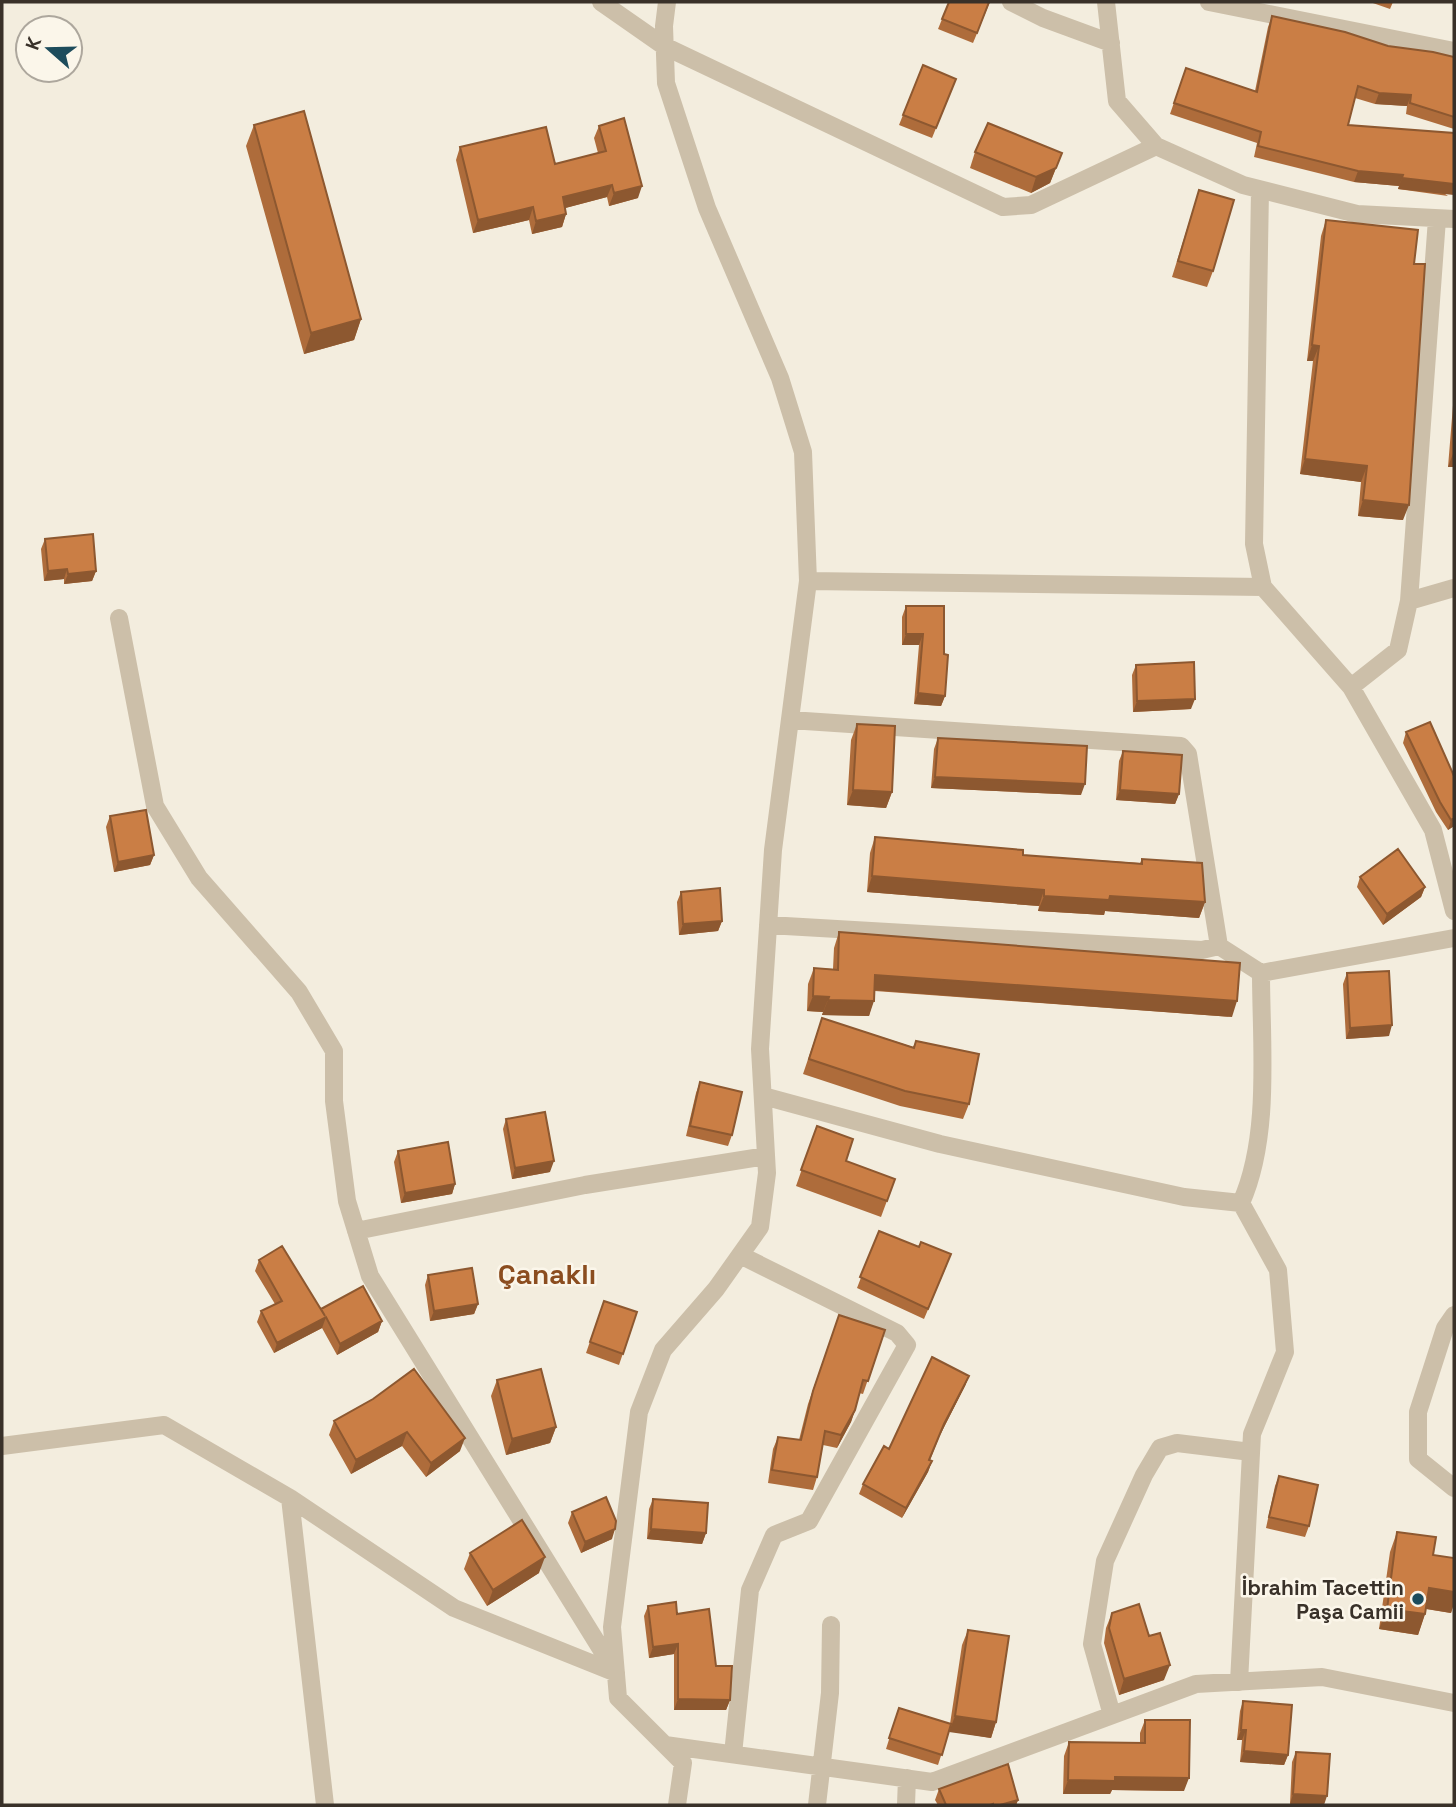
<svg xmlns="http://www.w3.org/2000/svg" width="1456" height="1807" font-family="'Space Grotesk',sans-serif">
	<rect width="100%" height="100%" fill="#f3edde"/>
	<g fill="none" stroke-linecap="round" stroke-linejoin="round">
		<!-- minor -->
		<path stroke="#ccbfa9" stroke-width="18" d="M601 2 664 46 1003 207 1031 205 1156 146
			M667 2 664 26 666 83 707 208 780 378 803 452 808 581 773 850 760 1049 767 1173 760 1227 716 1289 663 1350 639 1412 612 1627 618 1698 683 1763 677 1805
			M1011 2 1043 18 1111 43
			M1106 2 1117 101 1156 146 1243 185 1357 214 1454 219
			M1209 2 1454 51
			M1260 190 1254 544 1263 587 1351 687 1433 830 1454 911
			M808 581 1263 587
			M1409 601 1454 588
			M119 618 155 806 199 878 299 992 334 1051V1101L347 1201 370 1276 614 1670
			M1351 687 1398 650 1409 601 1437 219
			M790 720 1181 746 1188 754 1219 946
			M768 925 1202 950 1219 946 1261 973 1454 938
			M763 1096 940 1144 1184 1197 1241 1203
			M1241 1203C1271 1136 1261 1045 1261 973
			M356 1231 585 1185 766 1156
			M1454 1315 1445 1328 1418 1412V1459L1454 1488
			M2 1446 164 1425 290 1498 454 1608 616 1673
			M290 1498 325 1805
			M1239 1682 1252 1434 1285 1352 1278 1270 1241 1203
			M1112 1715 1092 1644 1105 1561 1144 1475 1160 1448 1177 1443 1251 1452
			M665 1745 932 1782 1196 1684 1322 1677 1454 1703
			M733 1754 750 1590 774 1535 809 1521 907 1345 897 1333 740 1255
			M817 1805 830 1693 831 1625
			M906 1805 907 1778"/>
	</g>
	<!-- wall -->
	<path fill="#ae6c3b" d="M949 2H990L973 43 938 29Z
		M1370 2H1393L1390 9Z
		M1272 16 1388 46 1454 57V129L1406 114 1407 106 1375 104 1355 98 1348 125 1448 196 1398 189 1399 186 1354 182 1254 157 1257 143 1170 114 1186 68 1255 91 1268 27Z
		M923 65 956 79 932 138 899 125Z
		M254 125 361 319 354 340 304 354 246 146Z
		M599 126 638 198 609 206 607 197 565 208 566 214 562 227 532 234 529 220 473 233 456 160 460 147 555 164 598 153 594 138Z
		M975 152 1062 153 1050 183 1031 193 970 168Z
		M1199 190 1213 271 1207 287 1172 277Z
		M1326 220 1414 264 1403 520 1358 516 1361 482 1300 474 1313 361H1307L1321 236Z
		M1454 393V467H1448Z
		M45 539 96 571 92 581 64 584V579L44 581 41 549Z
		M906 606 944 654 945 696 941 706 914 704 919 645H902V617Z
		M1136 665 1191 709 1133 712 1132 675Z
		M857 724 892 792 886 808 847 805 851 740Z
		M1406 732 1454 776V828V826L1448 830 1436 812 1403 743Z
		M938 738 1081 795 931 788 934 749Z
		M1123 751 1179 794 1175 804 1116 800 1119 761Z
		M110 816 154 855 150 865 114 872 106 827Z
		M875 837 1023 855 1140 863 1142 859 1205 902 1199 918 1105 911 1104 915 1038 911 1039 906 867 892 870 853Z
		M1360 877 1425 887 1421 897 1383 925 1357 887Z
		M681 892 722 921 718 931 679 935 677 902Z
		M839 932 1232 1017 875 991 869 1016 822 1015 823 1012 807 1011 808 984 814 968 833 969 834 948Z
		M1347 973 1389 1036 1346 1039 1343 984Z
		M822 1018 913 1047 916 1041 969 1104 963 1119 900 1106 803 1074Z
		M700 1082 732 1135 728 1146 686 1136 696 1093Z
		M506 1119 550 1172 512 1179 503 1129Z
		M817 1126 846 1161 895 1179 881 1217 796 1186Z
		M398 1151 455 1184 452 1194 401 1203 394 1162Z
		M879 1231 947 1265 924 1319 857 1288Z
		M259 1260 321 1310 382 1321 378 1332 337 1355 322 1328 274 1353 257 1322 261 1311 275 1304 255 1271Z
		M428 1275 478 1304 474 1314 430 1321 425 1285Z
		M604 1301 637 1312 619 1365 586 1353Z
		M839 1315 885 1330 863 1394 859 1393 855 1410 851 1422 837 1448 823 1445 817 1477 813 1490 768 1483 773 1449 778 1437 799 1440 808 1404Z
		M969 1376 965 1386 940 1435 930 1460 932 1461 928 1472 902 1518 859 1494 863 1484 889 1449Z
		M497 1380 556 1427 550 1443 506 1455 491 1396Z
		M373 1399 460 1451 426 1477 402 1446 351 1474 329 1435 334 1421Z
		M1279 1476 1309 1526 1305 1537 1266 1528 1275 1486Z
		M653 1499 706 1533 702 1544 647 1539 649 1509Z
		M572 1512 612 1539 581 1553 568 1523Z
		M1397 1532 1433 1555 1454 1558V1603L1451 1613 1426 1609 1425 1614 1418 1635 1379 1629 1390 1552Z
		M470 1553 539 1573 487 1606 464 1569Z
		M648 1606 677 1614 716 1666 730 1700 726 1710H674V1654L649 1658 644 1616Z
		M1112 1613 1164 1680 1119 1695 1104 1643 1106 1628Z
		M968 1630 996 1722 991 1738 949 1731 938 1765 886 1749 899 1708 950 1724 962 1645Z
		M1243 1701 1288 1755 1284 1765 1240 1762 1242 1740H1237L1240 1711Z
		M1145 1720 1184 1791 1112 1790 1110 1794H1063L1064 1756 1069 1742 1140 1743V1733Z
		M1296 1752 1330 1754 1290 1804 1292 1762Z
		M939 1789 1018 1800 1016 1805H938L935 1800Z"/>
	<!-- shaded-wall -->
	<path fill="#8d5830" d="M1379 93 1411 95 1407 106 1375 104Z
		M1062 153 1050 183 1031 193 1036 177Z
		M1358 171 1403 175 1399 186 1354 182Z
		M1402 178 1454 184V195L1398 189Z
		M612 185 607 197 558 210 563 197Z
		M642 186 638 198 609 206 614 193Z
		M533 207 529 220 473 233 478 220Z
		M566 214 562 227 532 234 536 221Z
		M361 319 354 340 304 354 311 333Z
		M1312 345 1319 346 1313 361H1307Z
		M1454 451V467H1448Z
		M1305 459 1367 466 1361 482 1300 474Z
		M1363 500 1409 505 1403 520 1358 516Z
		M67 569 64 579 44 581 48 571Z
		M96 571 92 581 64 584 68 574Z
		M906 634H923L919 645H902Z
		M918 693 945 696 941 706 914 704Z
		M1195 699 1191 709 1133 712 1137 701Z
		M935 777 1085 784 1081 795 931 788Z
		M853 790 892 792 886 808 847 805Z
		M1120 790 1179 794 1175 804 1116 800Z
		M1454 818V826L1448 830 1451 820Z
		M154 855 150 865 114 872 118 862Z
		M872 876 1044 890 1039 906 867 892Z
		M1425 887 1421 897 1383 925 1387 914Z
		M1044 896H1110L1205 902 1199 918 1105 911 1104 915 1038 911Z
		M722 921 718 931 679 935 683 924Z
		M875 975 1237 1001 1232 1017 870 990Z
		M813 996 829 997 823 1012 807 1011Z
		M828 1000 874 1001 869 1016 822 1015Z
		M1392 1025 1389 1036 1346 1039 1350 1028Z
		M554 1161 550 1172 512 1179 515 1168Z
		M455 1184 452 1194 401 1203 405 1193Z
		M478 1304 474 1314 430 1321 434 1311Z
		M326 1317 322 1328 274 1353 277 1343Z
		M382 1321 378 1332 337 1355 340 1344Z
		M969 1376 965 1386 940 1435 944 1424Z
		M855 1410 851 1422 837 1448 841 1435Z
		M556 1427 550 1443 506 1455 512 1439Z
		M407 1432 402 1446 351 1474 356 1460Z
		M465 1438 460 1451 426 1477 431 1463Z
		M932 1461 928 1472 902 1518 906 1508Z
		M615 1529 612 1539 581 1553 585 1542Z
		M651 1529 706 1533 702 1544 647 1539Z
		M545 1557 539 1573 487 1606 493 1590Z
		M1429 1588 1454 1592V1603L1451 1613 1421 1608Z
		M1387 1609 1425 1614 1418 1635 1379 1629Z
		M678 1644 674 1654 649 1658 653 1647Z
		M1170 1665 1164 1680 1119 1695 1124 1679Z
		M678 1699 730 1700 726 1710H674Z
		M955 1716 996 1722 991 1738 949 1732Z
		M1241 1730H1246L1242 1740H1237Z
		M1244 1751 1288 1755 1284 1765 1240 1762Z
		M1115 1777 1189 1778 1184 1791 1112 1790 1110 1794H1063L1068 1780Z
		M1293 1794 1327 1796 1324 1805 1290 1804Z
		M1018 1800 1016 1805H1000Z"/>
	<!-- building -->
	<path fill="#ca7e45" stroke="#8d5830" stroke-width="2" d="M949 2H989L977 33 942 19Z
		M1272 16 1345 32 1388 46 1433 52 1454 57V117L1410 103 1411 95 1379 93 1358 86 1348 125 1454 133V184L1402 178 1403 175 1358 171 1258 146 1261 132 1174 103 1186 68 1257 92Z
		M923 65 956 79 936 128 903 115Z
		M304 111 361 319 311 333 254 125Z
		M624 118 642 186 614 193 612 185 563 197 566 214 536 221 533 207 478 220 460 147 546 127 555 164 606 151 599 126Z
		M988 123 1062 153 1056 168 1036 177 975 152Z
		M1199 190 1234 200 1213 271 1178 261Z
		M1326 220 1418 230 1414 264H1425L1409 505 1363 500 1367 466 1305 459 1319 346 1312 345Z
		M93 534 96 571 68 574 67 569 48 571 45 539Z
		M906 606H944V654L948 655 945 696 918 693 923 634H906Z
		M1194 662 1195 699 1137 701 1136 665Z
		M1430 722 1454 776V818L1451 820 1440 802 1406 732Z
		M857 724 895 726 892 792 853 790Z
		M938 738 1087 746 1085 784 935 777Z
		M1123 751 1182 755 1179 794 1120 790Z
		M146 810 154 855 118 862 110 816Z
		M875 837 1023 850V855L1142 864V859L1202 863 1205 902 1110 896 1109 900 1044 896V890L872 876Z
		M1398 849 1425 887 1387 914 1360 877Z
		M720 888 722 921 683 924 681 892Z
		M839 932 1240 963 1237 1001 875 975 874 1001 828 1000 829 997 813 996 814 968 838 970Z
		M1389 971 1392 1025 1350 1028 1347 973Z
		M822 1018 914 1048 916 1041 979 1054 969 1104 905 1091 809 1059Z
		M700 1082 742 1092 732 1135 690 1126Z
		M545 1112 554 1161 515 1168 506 1119Z
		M817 1126 853 1139 846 1161 895 1179 887 1201 801 1170Z
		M448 1142 455 1184 405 1193 398 1151Z
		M879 1231 919 1247 921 1242 951 1254 928 1309 860 1277Z
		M282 1246 325 1316 321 1309 363 1286 382 1321 340 1344 326 1317 277 1343 261 1311 282 1301 259 1260Z
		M472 1268 478 1304 434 1311 428 1275Z
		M604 1301 637 1312 623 1354 590 1342Z
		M839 1315 885 1330 868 1381 863 1380 855 1410 841 1435 825 1431 817 1477 772 1470 778 1437 801 1440 813 1391Z
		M932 1357 969 1376 944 1424 929 1460 932 1461 906 1508 863 1484 884 1446 889 1449Z
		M414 1369 465 1438 431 1463 407 1432 356 1460 334 1421 373 1399Z
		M541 1369 556 1427 512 1439 497 1380Z
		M1279 1476 1318 1485 1309 1526 1269 1517Z
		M606 1497 616 1521 615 1529 585 1542 572 1512Z
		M653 1499 708 1503 706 1533 651 1529Z
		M522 1520 545 1557 493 1590 470 1553Z
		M1397 1532 1436 1537 1433 1555 1454 1558V1592L1429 1588 1425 1614 1387 1609Z
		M676 1602 677 1614 709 1609 716 1666H732L730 1700 678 1699V1644L653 1647 648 1606Z
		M1139 1604 1149 1636 1160 1633 1170 1665 1124 1679 1109 1628 1112 1613Z
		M968 1630 1009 1636 996 1722 955 1716Z
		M1243 1701 1292 1705 1288 1755 1244 1751 1246 1730H1241Z
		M899 1708 951 1724 942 1755 889 1738Z
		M1145 1720H1190L1189 1778 1115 1777V1781L1068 1780 1069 1742 1145 1743Z
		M1296 1752 1330 1754 1327 1796 1293 1794Z
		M1008 1764 1018 1800 1000 1805H993V1804L990 1805H946L939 1789Z"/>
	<!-- markers -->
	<circle fill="#1d4c5c" stroke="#fbf6ea" stroke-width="2.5" cx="1418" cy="1599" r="7"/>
	<g text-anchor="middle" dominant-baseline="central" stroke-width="5" stroke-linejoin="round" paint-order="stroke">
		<!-- poi labels -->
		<g font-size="21" font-weight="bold" fill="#393129" stroke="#fbf6ea" text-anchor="end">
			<text x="1404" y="1587">İbrahim Tacettin<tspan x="1404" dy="24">Paşa Camii</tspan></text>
		</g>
		<!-- district labels -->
		<g font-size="28" font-weight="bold" fill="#8b4d1f" stroke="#fbf6ea">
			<text x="547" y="1274">Çanaklı</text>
		</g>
	</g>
	<!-- border -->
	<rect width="1456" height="1807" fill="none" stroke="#393129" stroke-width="7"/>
	<!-- north arrow -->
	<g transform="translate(49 49) rotate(290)"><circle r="33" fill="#fbf6ea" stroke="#ada79d" stroke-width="2"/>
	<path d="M0-5L12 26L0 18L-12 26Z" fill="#1d4c5c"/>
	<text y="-10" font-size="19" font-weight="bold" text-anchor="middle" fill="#393129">K</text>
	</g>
</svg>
